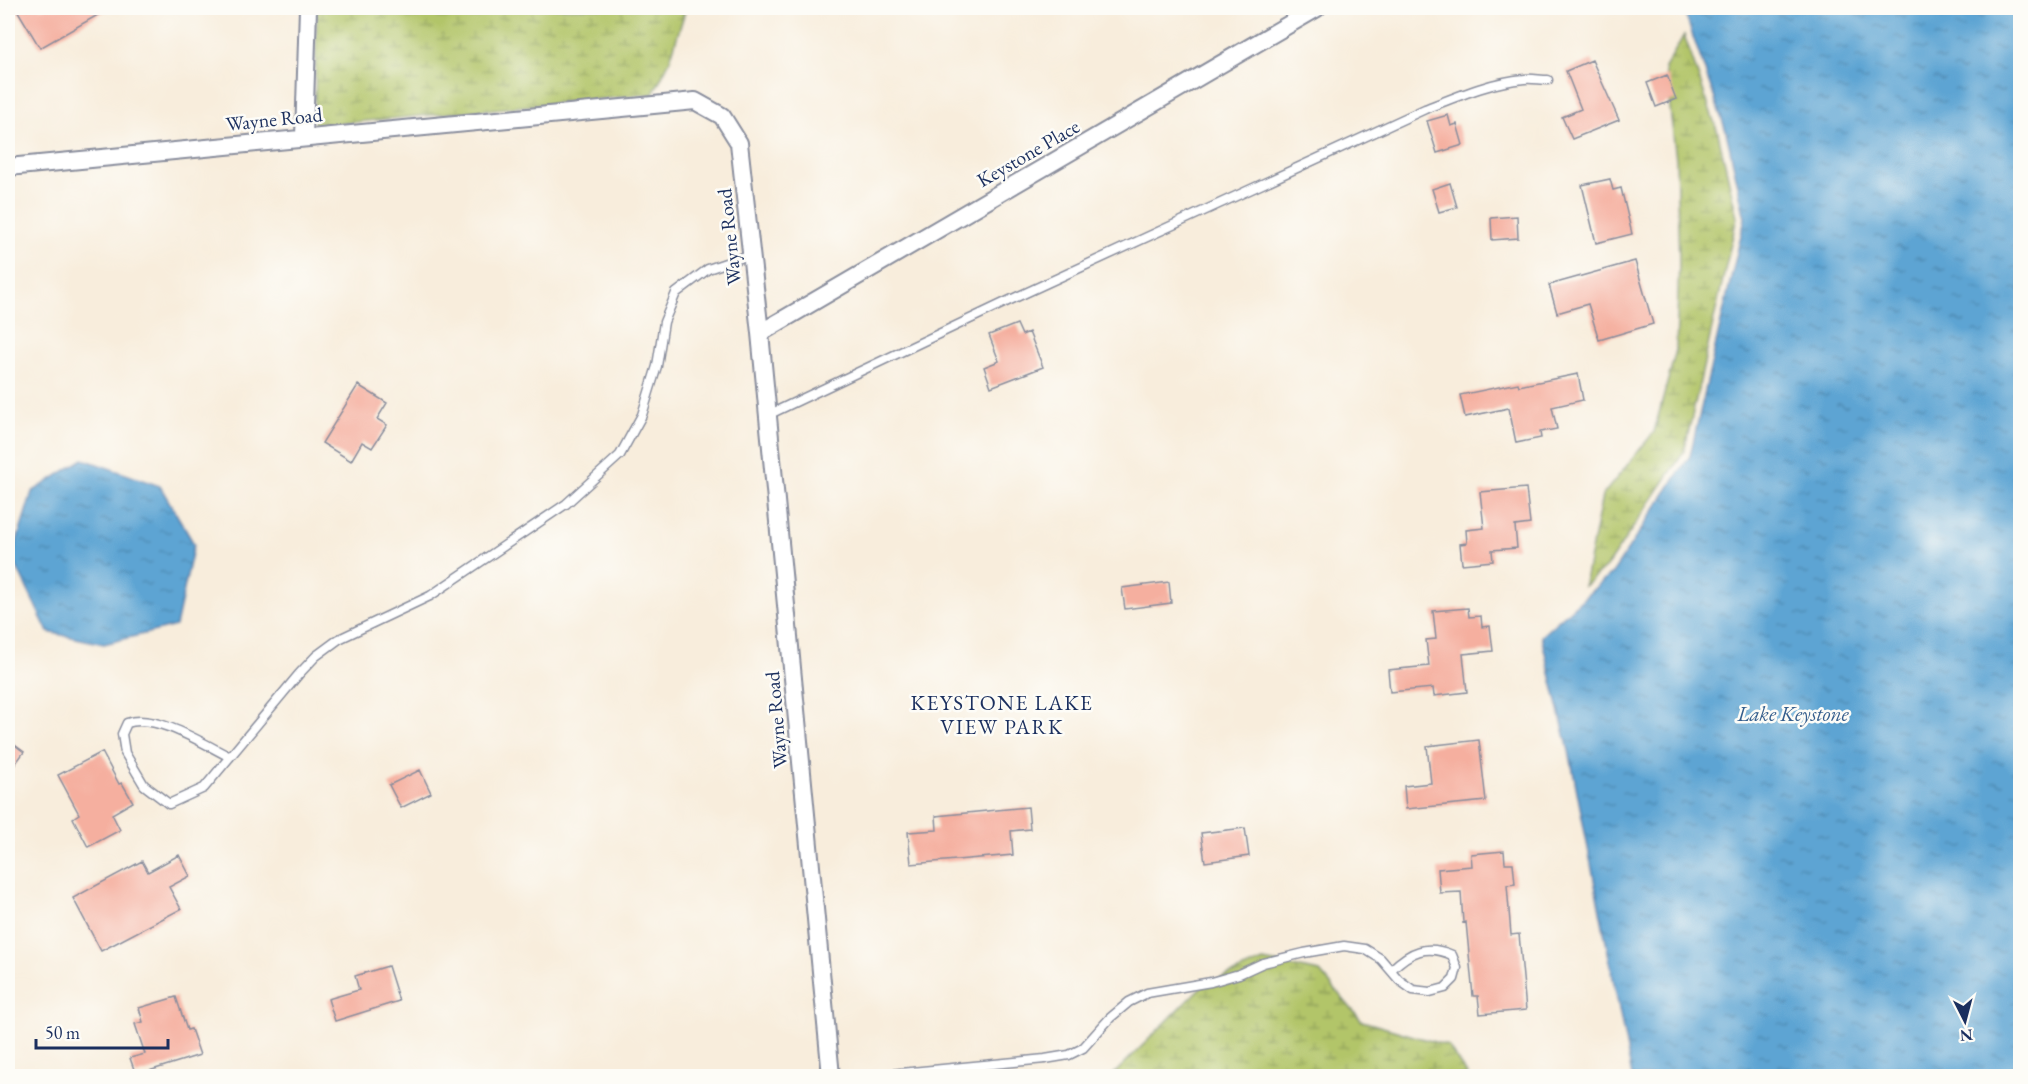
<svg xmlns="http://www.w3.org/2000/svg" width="2028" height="1084" font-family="'EB Garamond',serif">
	<defs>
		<pattern id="wetland-marsh" width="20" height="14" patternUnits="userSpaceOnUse" patternTransform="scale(1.5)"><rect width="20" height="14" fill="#b2c569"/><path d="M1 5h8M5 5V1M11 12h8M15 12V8" fill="none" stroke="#90a05a"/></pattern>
		<pattern id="water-ripples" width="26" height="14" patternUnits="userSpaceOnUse" patternTransform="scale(1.5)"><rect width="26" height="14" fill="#5da4d3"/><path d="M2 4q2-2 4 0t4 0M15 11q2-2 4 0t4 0" fill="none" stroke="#4c86ae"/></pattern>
	</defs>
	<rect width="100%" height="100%" fill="#fdfcf7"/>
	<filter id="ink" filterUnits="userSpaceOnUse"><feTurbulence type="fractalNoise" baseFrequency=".0167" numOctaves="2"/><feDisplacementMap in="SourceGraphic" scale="12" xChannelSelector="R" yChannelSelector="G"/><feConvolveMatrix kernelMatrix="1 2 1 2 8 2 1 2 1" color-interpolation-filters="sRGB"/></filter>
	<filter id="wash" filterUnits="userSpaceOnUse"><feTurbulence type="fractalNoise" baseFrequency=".008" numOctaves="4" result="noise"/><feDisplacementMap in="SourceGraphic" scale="24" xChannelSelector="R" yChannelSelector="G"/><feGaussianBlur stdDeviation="1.35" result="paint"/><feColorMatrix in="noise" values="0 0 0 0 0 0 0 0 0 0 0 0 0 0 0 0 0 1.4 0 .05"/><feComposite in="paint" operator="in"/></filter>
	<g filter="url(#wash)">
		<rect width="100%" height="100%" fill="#f8eddc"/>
		<!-- wetland -->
		<path fill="url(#wetland-marsh)" stroke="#667a64" stroke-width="1.5" d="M317 8H686L670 60 653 94 314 126Z
			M1684 35 1718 133 1737 217 1684 452 1607 566 1584 586 1602 496 1654 432 1676 350 1679 261 1676 159 1665 68Z
			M1263 961 1320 972 1362 1021 1448 1046 1468 1076H1112L1202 986Z"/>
		<!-- water -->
		<path fill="url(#water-ripples)" stroke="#3c6a98" stroke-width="1.5" d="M1683 8H2020V1076H1632L1570 755 1541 636 1613 572 1690 456 1745 218 1726 131Z
			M83 459 160 486 194 544 176 626 104 644 48 632 12 557 32 492Z"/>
		<g id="blocks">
			<!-- building -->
			<path fill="#f5af9f" d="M16 8H110L40 48Z
				M1592 60 1619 120 1572 139 1562 117 1581 109 1566 71Z
				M1667 75 1676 99 1656 107 1647 83Z
				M1448 115 1451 126 1457 124 1463 145 1437 153 1427 121Z
				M1610 179 1613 190 1621 188 1632 234 1596 243 1582 185Z
				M1450 183 1457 207 1439 212 1432 189Z
				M1517 216 1518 238 1492 240 1491 218Z
				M1635 261 1653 324 1599 340 1588 304 1557 313 1549 285Z
				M1017 324 1022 335 1029 332 1043 367 991 387 984 367 999 361 989 335Z
				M1578 374 1583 400 1552 407 1557 429 1540 432 1541 438 1516 443 1509 408 1465 417 1460 395 1518 383 1519 386Z
				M358 385 387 403 377 419 387 425 372 448 362 442 351 461 322 443Z
				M1526 488 1530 524 1515 526 1517 548 1492 550 1493 561 1462 564 1460 544 1467 543 1466 530 1484 528 1480 492Z
				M1169 582 1171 603 1125 609 1122 588Z
				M1468 608 1469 617 1481 616 1482 627 1490 626 1493 651 1463 654 1467 692 1434 696 1433 688 1390 692 1388 670 1429 666 1426 640 1436 639 1433 611Z
				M8 740 24 752 8 774Z
				M1479 740 1486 801 1406 809 1404 786 1431 783 1427 746Z
				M102 752 119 784 122 783 133 802 112 814 120 830 88 847 73 818 79 814 58 775Z
				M420 770 431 793 401 808 389 785Z
				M1028 807 1030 829 1011 831 1013 855 911 864 908 832 937 830 936 816Z
				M1245 828 1249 856 1205 862 1201 833Z
				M1504 851 1505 863H1513L1515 884 1507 885 1511 935 1519 934 1526 1010 1480 1014 1478 996H1473L1466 922 1463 923 1461 892 1440 893 1438 869 1472 866 1471 854Z
				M179 855 190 876 169 887 181 909 101 951 73 898 142 861 148 872Z
				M388 966 399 1001 335 1021 328 999 359 990 355 976Z
				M176 997 187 1030 191 1029 200 1055 136 1075 130 1058 145 1054 135 1024 143 1022 139 1008Z"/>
		</g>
	</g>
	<g filter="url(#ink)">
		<use href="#blocks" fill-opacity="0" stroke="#8a8e9d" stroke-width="1.5"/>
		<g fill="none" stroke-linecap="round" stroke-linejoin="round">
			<defs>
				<path id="service" d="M768 415 1008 301 1425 109C1456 97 1490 82 1524 79 1532 78 1540 80 1548 80
					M230 757C204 744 156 713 127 723L122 734 125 753 144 785 169 804 204 788 299 674 316 656 339 639 430 596 566 504 620 455 642 415 657 366 664 322 676 293 708 269 752 254
					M870 1076 1045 1059 1069 1055 1083 1048 1110 1018 1129 1002 1147 993 1211 982 1239 974 1263 963 1304 953 1344 946 1365 949 1381 959 1399 980 1413 990 1430 992 1445 988 1454 979 1457 968 1452 955C1427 944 1410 951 1391 970"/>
				<path id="minor" d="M304 137 308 8
					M8 167 695 101 722 116 739 143 760 333 831 1076
					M760 333 1317 8"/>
			</defs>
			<!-- service casing -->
			<use href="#service" stroke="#8a8e9d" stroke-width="11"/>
			<!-- minor casing -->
			<use href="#minor" stroke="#8a8e9d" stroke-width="20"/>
			<!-- service -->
			<use href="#service" stroke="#fff" stroke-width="8"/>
			<!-- minor -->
			<use href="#minor" stroke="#fff" stroke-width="16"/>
		</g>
	</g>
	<g text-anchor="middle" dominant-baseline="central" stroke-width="5" stroke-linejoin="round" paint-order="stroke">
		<!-- street labels -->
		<g font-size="20" fill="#1b2f5e" stroke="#fdfcf7">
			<text transform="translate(274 119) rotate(-6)">Wayne Road</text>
			<text transform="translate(1028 153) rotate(-30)">Keystone Place</text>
			<text transform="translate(729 237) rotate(-96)">Wayne Road</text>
			<text transform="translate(776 720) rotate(-95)">Wayne Road</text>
		</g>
		<!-- neighbourhood labels -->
		<g font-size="21" letter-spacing="1.5" fill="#1b2f5e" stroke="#fdfcf7">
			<text x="1002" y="702">KEYSTONE LAKE<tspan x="1002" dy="24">VIEW PARK</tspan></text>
		</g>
		<!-- water labels -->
		<g font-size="21" font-style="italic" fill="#355e8d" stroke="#fdfcf7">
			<text x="1793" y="713">Lake Keystone</text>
		</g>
	</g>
	<!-- margin -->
	<rect width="2028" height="1084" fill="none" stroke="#fdfcf7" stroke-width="30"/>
	<!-- north arrow -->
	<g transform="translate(1965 1021) rotate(174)" stroke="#fdfcf7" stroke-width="4.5" paint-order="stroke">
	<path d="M0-4.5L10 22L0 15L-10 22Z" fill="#1b2f5e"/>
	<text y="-9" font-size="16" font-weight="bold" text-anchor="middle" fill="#1b2f5e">N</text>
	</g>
	<!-- scale -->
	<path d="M36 1039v9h132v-9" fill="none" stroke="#1b2f5e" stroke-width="3"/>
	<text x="45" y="1039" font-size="18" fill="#1b2f5e" stroke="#fdfcf7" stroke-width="4.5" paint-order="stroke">50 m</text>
</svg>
